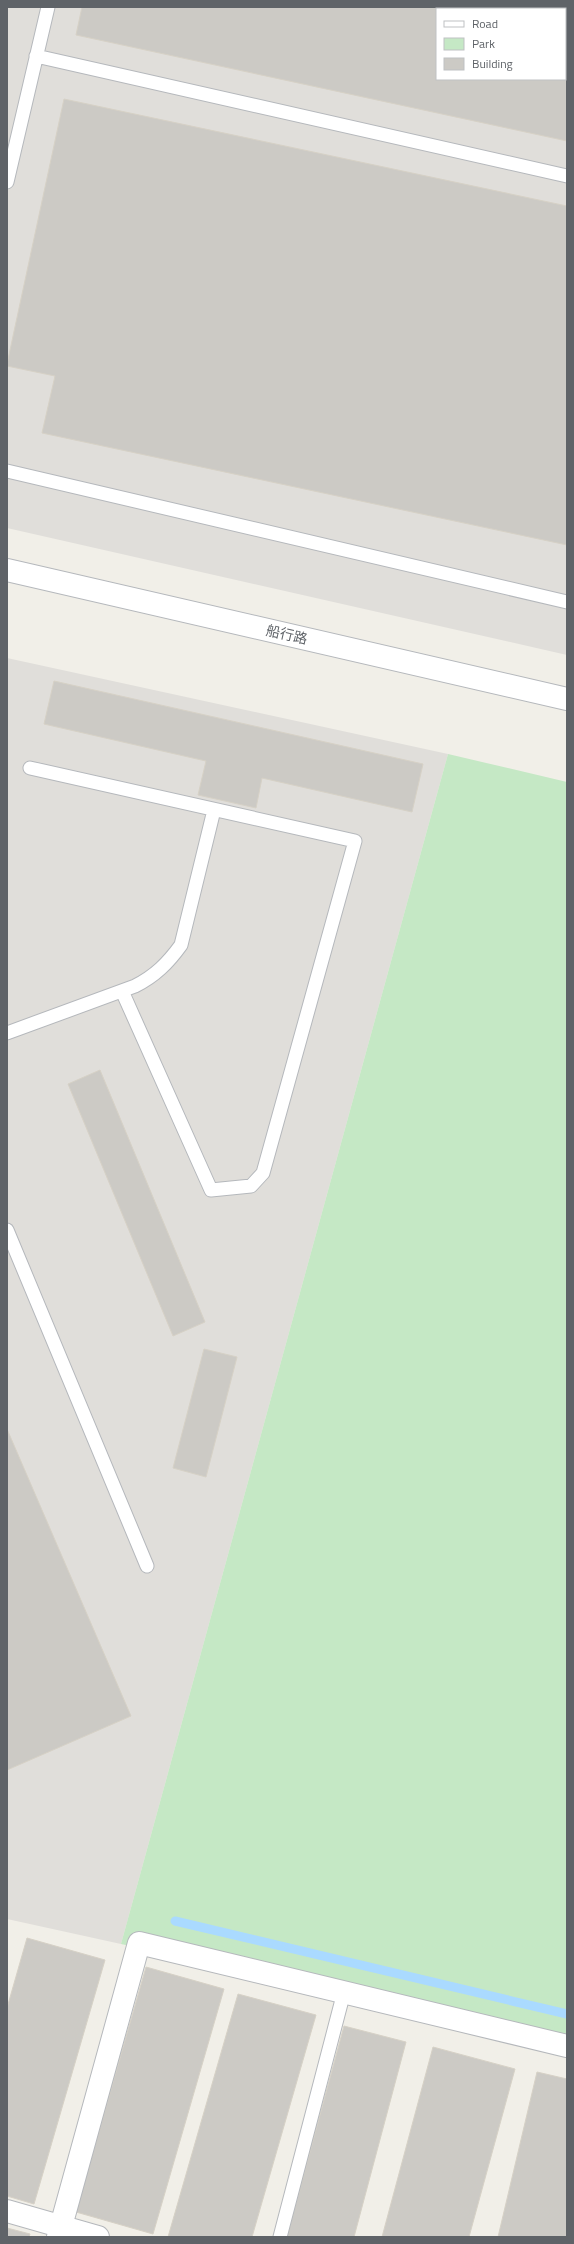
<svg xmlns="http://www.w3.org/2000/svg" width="574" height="2244" font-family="'Titillium Web','Noto Sans SC',sans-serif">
	<rect width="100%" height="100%" fill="#f1efe8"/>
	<!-- industrial -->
	<path fill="#e0deda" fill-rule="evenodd" d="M7 7H567V655L7 528ZM437 9H565V79H437Z
		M7 658 448 754 121 1944 7 1919Z"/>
	<!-- green -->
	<path fill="#c5e8c5" d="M448 754 567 782V2047L344 1992 121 1944Z"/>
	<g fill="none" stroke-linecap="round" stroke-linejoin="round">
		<!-- stream -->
		<path stroke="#aadaff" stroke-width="9" d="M175 1921 567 2014"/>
	</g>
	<!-- building -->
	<path fill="#cccac5" stroke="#d6d1c6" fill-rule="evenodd" d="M82 7H567V141L76 35ZM437 9H565V79H437Z
		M64 99 567 206V545L42 433 55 376 7 366V364Z
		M54 681 423 764 412 812 262 778 256 808 198 795 206 761 44 724Z
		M100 1070 205 1322 173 1336 68 1084Z
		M204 1349 237 1357 206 1477 173 1468Z
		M7 1429 131 1716 7 1770Z
		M27 1938 105 1960 34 2204 7 2196V2008Z
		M146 1967 224 1989 153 2234 76 2212Z
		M238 1994 316 2015 252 2237H168Z
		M344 2026 406 2042 354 2237H287Z
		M433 2047 515 2069 469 2237H382Z
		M537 2072 567 2079V2237H498Z
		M7 2228 30 2234 29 2237H7Z"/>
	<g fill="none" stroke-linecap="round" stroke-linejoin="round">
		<defs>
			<path id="lane" d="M36 56 567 176
				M7 182 48 7
				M7 471 567 602
				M30 768 355 841 263 1173 251 1186 211 1190 122 991
				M7 1033 135 986C155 976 168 963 181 945L214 810
				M7 1230 147 1566
				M280 2237 344 1992"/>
			<path id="street" d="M7 570 567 699
				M7 2211 98 2237
				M58 2237 139 1943 567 2046"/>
		</defs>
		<!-- lane casing -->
		<use href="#lane" stroke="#b5b8bc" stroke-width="15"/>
		<!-- street casing -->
		<use href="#street" stroke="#b5b8bc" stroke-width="24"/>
		<!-- lane -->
		<use href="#lane" stroke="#fff" stroke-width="13"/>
		<!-- street -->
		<use href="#street" stroke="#fff" stroke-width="22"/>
	</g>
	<g text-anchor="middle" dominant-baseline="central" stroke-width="3.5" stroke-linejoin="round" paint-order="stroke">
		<!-- street labels -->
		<g font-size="14" fill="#5f6368" stroke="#fff">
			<text transform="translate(287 634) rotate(13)">船行路</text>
		</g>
	</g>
	<!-- border -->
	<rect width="574" height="2244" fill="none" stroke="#5f6368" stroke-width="16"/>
	<!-- legend -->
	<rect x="436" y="8" width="130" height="72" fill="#ffffff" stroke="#bfc1c3"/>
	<rect x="444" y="21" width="20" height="6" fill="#ffffff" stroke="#bfc1c3"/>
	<text x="472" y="28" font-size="12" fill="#5f6368">Road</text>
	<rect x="444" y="38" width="20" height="12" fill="#c5e8c5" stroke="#bfc1c3"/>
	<text x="472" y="48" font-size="12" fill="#5f6368">Park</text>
	<rect x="444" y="58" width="20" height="12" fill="#cccac5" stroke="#bfc1c3"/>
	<text x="472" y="68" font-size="12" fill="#5f6368">Building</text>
</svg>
